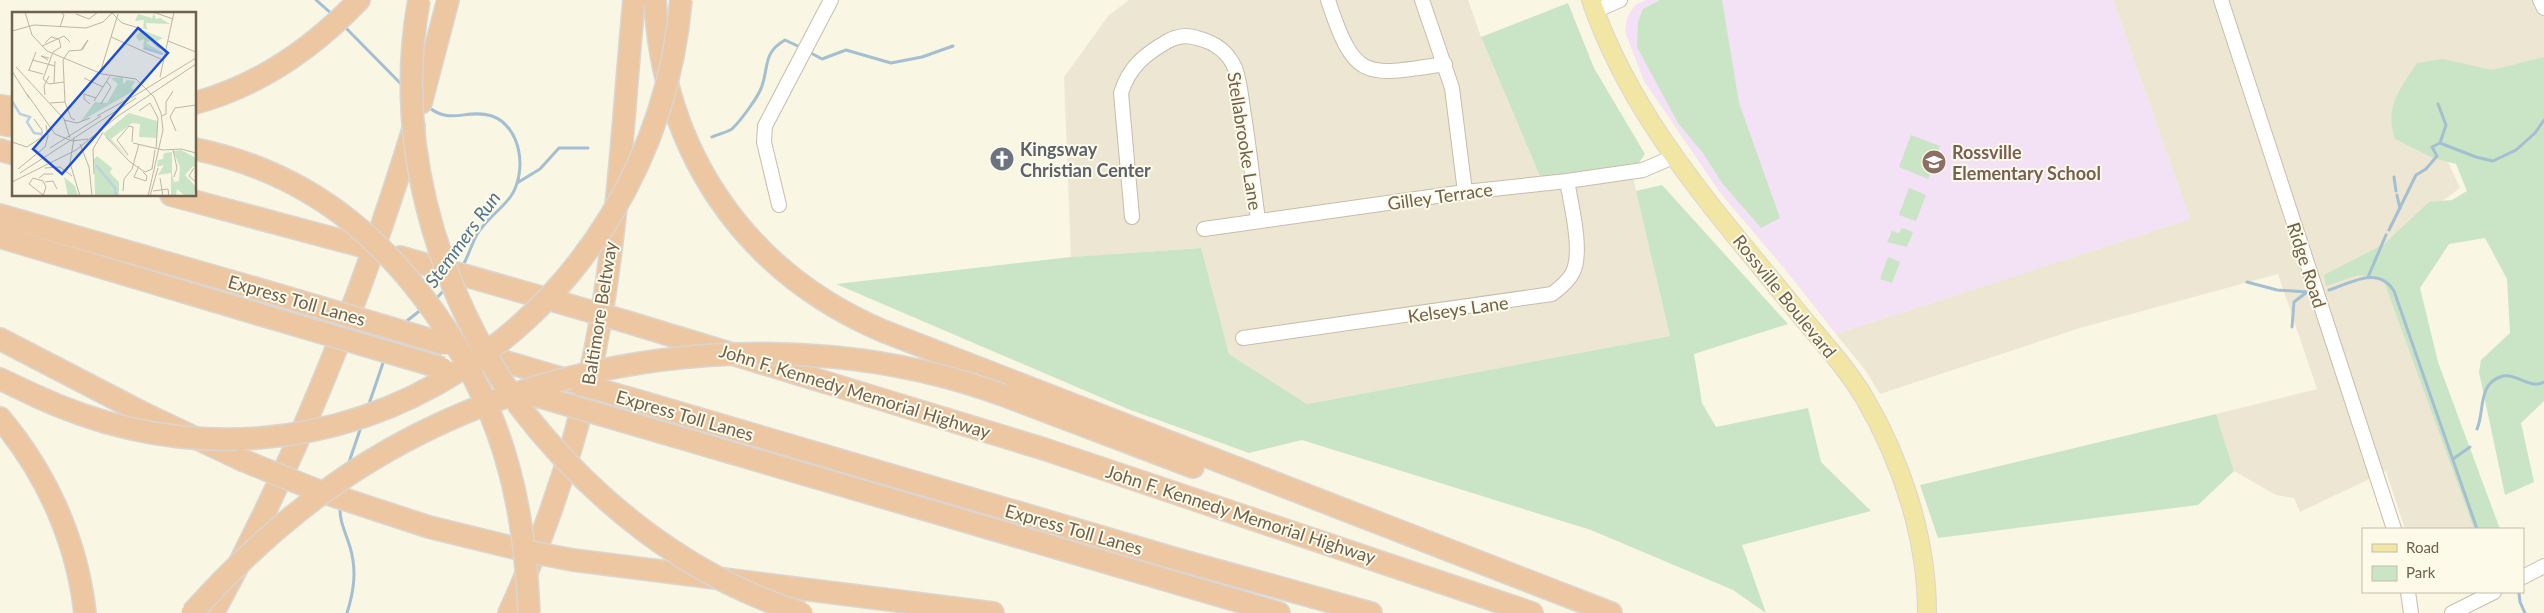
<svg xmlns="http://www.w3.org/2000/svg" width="2544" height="613" font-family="Lato,sans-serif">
	<rect width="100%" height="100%" fill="#f9f6e4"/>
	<!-- residential -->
	<path fill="#ede6d2" d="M1129 0H1468L1481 37 1542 181 1632 173 1670 336 1307 404 1229 354 1200 248 1071 257 1064 77 1109 15Z
		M2113 0H2544V64L2424 110 2460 188 2378 248 2383 279 2474 529H2405L2386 471 2300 512 2294 498 2276 495 2234 471 2216 414 2317 389 2278 274 2080 328 1880 394 1866 371 1836 334 2190 219Z"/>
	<!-- education -->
	<path fill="#f3e1f6" d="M1646 0H2113L2190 219 1836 334 1784 268 1721 194 1644 81 1625 32 1627 18 1635 5Z"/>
	<!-- green -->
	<path fill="#cae5c5" d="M1660 0H1722L1739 103 1780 218 1761 228 1722 183 1703 153 1678 123 1637 47 1638 22 1643 9Z
		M1568 3 1594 68 1645 154 1632 173 1542 181 1481 37Z
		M2544 57V401L2521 423 2534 482 2505 495 2479 372 2481 360 2510 333 2507 279 2485 238 2449 244 2420 288 2438 362 2500 529H2474L2383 279 2358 275 2326 286 2324 275 2384 244 2429 202 2452 200 2467 191 2456 164 2433 158 2395 139C2384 106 2400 90 2417 63L2443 59 2492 70Z
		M1911 135 1940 146 1928 179 1899 167Z
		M1662 185 1788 324 1694 354 1702 403 1716 427 1808 408 1821 462 1871 511 1742 545 1766 613 1733 590 1591 530 1302 440 1249 453 1128 409 836 284 1071 257 1201 248 1229 354 1307 404 1670 336 1636 191Z
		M1909 188 1926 195 1916 221 1899 215Z
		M1902 228 1913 232 1907 247 1887 242 1892 231 1899 233Z
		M1888 257 1900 262 1892 283 1880 279Z
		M2216 414 2234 471 2198 505 1938 538 1920 485Z"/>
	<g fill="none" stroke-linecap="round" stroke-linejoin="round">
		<!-- stream -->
		<path stroke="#a3bfd1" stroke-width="3" d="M316 0 333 15
			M344 26 403 86
			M809 52 822 59 846 50 891 63 922 57 953 46
			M427 106C451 126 466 108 492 116 522 127 527 172 511 196 501 210 485 220 476 236 471 246 468 257 462 267
			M712 137C718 134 729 132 733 128 741 120 759 96 762 86 769 65 763 53 785 40L802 48
			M2440 143 2476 157 2493 161 2516 150 2535 133 2544 120
			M2394 177 2396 191
			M517 183 540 169 559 148H588
			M2397 195 2400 209
			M2389 230 2416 175 2426 169 2437 156 2432 147 2440 143 2446 125 2438 104
			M2368 277 2386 235
			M2247 282 2277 290 2307 292
			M2329 290C2351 283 2378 265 2394 291L2477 529
			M435 300 446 288
			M403 324 422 309
			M2292 327 2294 302 2307 292
			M369 404 384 360
			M2477 429C2485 411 2477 383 2503 376 2517 373 2530 390 2544 382
			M2453 459 2470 447
			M348 465 362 424
			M340 506C339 521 346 533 350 547 357 570 354 591 347 613
			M2519 593 2520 602 2525 613"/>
		<defs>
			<path id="minor" d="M1328 0C1355 82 1365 76 1445 64
				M1422 0 1452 88 1465 192
				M2221 0 2394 529
				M2540 0 2544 8
				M1595 11 1620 0
				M779 205 764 142 765 126 831 0
				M1132 217 1121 93C1129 67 1145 54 1168 41 1177 36 1188 35 1197 38 1214 42 1228 52 1235 68 1240 81 1241 96 1243 109 1249 146 1253 183 1258 220
				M1204 229 1465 192 1567 181 1643 170 1673 157
				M1243 338 1552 294C1560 288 1569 281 1573 272 1583 251 1571 204 1567 181
				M2523 577 2544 566
				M2408 592 2411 613
				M2452 613 2494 592"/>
			<path id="major" d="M1591 0C1631 118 1715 210 1792 305 1816 335 1844 364 1864 397 1902 462 1927 538 1927 613"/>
			<path id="highway" d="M655 0C663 151 743 271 883 331L1611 613
				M195 103C258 86 314 47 359 0
				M421 103 448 0
				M0 106 14 108
				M0 124 14 126
				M0 150 14 154
				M171 195 369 248
				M0 215 265 291
				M0 237 258 314
				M400 257 558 302
				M624 321 1044 449 1532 613
				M0 339 141 412 242 460
				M476 353 574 382
				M0 379 36 396
				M1003 395 1193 467
				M632 399 1180 560 1371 613
				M0 418C47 474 77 541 85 613
				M626 422 1279 613
				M316 490 429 527 531 552
				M573 560 993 613
				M213 613C297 459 363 293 414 126
				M509 613C548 529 577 441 595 350 618 236 623 116 634 0"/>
		</defs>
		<!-- minor casing -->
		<use href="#minor" stroke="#c7bdaa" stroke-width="16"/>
		<!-- major casing -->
		<use href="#major" stroke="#dad6d1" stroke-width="20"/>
		<!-- highway casing -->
		<use href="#highway" stroke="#dad6d1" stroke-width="24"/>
		<!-- minor -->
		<use href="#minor" stroke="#fff" stroke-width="14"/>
		<!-- major -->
		<use href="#major" stroke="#f1e6a3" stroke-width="18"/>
		<!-- highway -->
		<use href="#highway" stroke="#edc6a2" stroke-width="21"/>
		<defs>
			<path id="highway-bridge" d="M419 0C394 136 433 276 508 390
				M195 149C319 175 399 249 462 355
				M265 291 445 344
				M558 302 624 321
				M258 314 442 368
				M472 374 484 399
				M582 385 632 399
				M36 396C337 536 653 318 681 0
				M537 396 626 422
				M517 403C589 498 687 577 802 613
				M490 413C517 478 526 544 529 613
				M242 460 316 490
				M531 552 573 560
				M192 613C235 565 282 521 335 484 524 352 786 316 1003 395"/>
		</defs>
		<!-- highway-bridge casing -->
		<use href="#highway-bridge" stroke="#dad6d1" stroke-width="24" stroke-linecap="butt"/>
		<!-- highway-bridge -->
		<use href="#highway-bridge" stroke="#edc6a2" stroke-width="21"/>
	</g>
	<!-- icons -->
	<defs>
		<symbol id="church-disc" viewBox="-11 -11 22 22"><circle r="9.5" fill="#6b7280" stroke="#fdfaea"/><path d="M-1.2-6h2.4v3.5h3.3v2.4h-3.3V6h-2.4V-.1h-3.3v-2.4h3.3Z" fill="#fff"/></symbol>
		<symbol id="school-disc" viewBox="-11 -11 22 22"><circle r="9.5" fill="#8d6e63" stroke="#fdfaea"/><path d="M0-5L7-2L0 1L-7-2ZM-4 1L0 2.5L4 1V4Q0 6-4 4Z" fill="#fff"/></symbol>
	</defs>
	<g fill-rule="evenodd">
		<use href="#church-disc" x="988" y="145" width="28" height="28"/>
		<use href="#school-disc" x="1920" y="148" width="28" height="28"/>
	</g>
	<g text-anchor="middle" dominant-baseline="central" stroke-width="4" stroke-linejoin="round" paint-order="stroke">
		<!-- street labels -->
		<g font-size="18" fill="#6f614d" stroke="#fdfaea">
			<text transform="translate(1245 141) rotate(81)">Stellabrooke Lane</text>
			<text transform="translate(1440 196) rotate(-8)">Gilley Terrace</text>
			<text transform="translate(2307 265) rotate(72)">Ridge Road</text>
			<text transform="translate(1785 296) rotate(51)">Rossville Boulevard</text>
			<text transform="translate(297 300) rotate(16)">Express Toll Lanes</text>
			<text transform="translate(1458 309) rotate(-8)">Kelseys Lane</text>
			<text transform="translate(599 313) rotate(-81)">Baltimore Beltway</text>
			<text transform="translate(855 391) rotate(17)">John F. Kennedy Memorial Highway</text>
			<text transform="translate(685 415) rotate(16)">Express Toll Lanes</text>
			<text transform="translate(1241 514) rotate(18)">John F. Kennedy Memorial Highway</text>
			<text transform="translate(1074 529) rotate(16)">Express Toll Lanes</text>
		</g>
		<!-- worship labels -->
		<g font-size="18" font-weight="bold" fill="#5b616d" stroke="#fdfaea" text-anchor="start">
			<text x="1020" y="149">Kingsway<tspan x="1020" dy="21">Christian Center</tspan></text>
		</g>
		<!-- education labels -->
		<g font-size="18" font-weight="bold" fill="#785e54" stroke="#fdfaea" text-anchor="start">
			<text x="1952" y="152">Rossville<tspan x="1952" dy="21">Elementary School</tspan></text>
		</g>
		<!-- water labels -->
		<g font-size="19" font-style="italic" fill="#50758d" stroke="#fdfaea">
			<text transform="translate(462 239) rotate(-54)">Stemmers Run</text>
		</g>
	</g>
	<!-- overview -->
	<g transform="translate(12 12)">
		<rect width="184" height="184" fill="#f9f6e4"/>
		<path d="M142 1 144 7 148 6 158 12 134 11 135 18 131 16 132 8 123 9 126 2 140 6ZM130 18 151 26 145 29 148 38 138 29 134 31 152 41 133 35 131 38 132 27 127 29 124 24ZM111 65V73L115 68 123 69 119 76 123 78 69 109 83 90 95 91 106 72 99 66ZM117 101 145 109V126L127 125 128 112 120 111 99 127 117 146 91 122ZM169 138 184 146V157L181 154 173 163 184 175 181 184H173L165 177 164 184H159V161L146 163 152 153 145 155 146 148 151 147 152 141 160 140V162L162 170 167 169 168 155 161 139ZM85 144 100 156 98 161 107 170V184H83L82 147ZM52 165 63 174 66 184H56Z" fill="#cae5c5"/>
		<path fill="none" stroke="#bbd3e1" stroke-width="2.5" d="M132 36 151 42M0 89 8 102 18 105 15 110 22 121 29 122M84 153 103 176 104 184"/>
		<path fill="none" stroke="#beb6a3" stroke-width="1" d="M13 0 20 23 35 39 90 62 124 67 142 85 149 101 151 118 136 184M99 0 110 11 130 17M141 0 161 7M64 2 77 7 86 0M48 15 52 3 49 0M0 19 22 13 74 16 91 10 101 0M99 25 151 48M76 28 71 37 69 38 75 29ZM156 29 184 40M33 31 39 25 47 27M30 34 52 24 58 30M41 40 31 67 37 72 52 70M41 40 49 35 47 27M20 48 43 54M36 48 29 44 37 46M4 55 52 107 58 126M16 58 31 62M17 58 24 40M0 59 17 86M88 61 106 2M148 65 162 0M72 66 91 75M42 71 43 49M15 82 43 122 60 129 76 127M33 83 32 74 37 64M119 86 184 46M82 89 98 64M38 91 53 90M78 92 72 87V82L84 86M89 92 99 75 95 70M127 99 138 91 146 106M85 104 116 87M150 104 154 102V90L161 79M52 108 65 111 78 106M63 108 59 106 53 90 51 48 57 39 69 38M164 119 158 105 163 96 184 93M94 125 118 150 133 160 140 157 143 138M62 126 58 151 68 184M0 130 15 135 30 125V118L22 107M121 131 151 138 169 137 184 141M68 132 77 155 80 184M38 136 89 104M144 137 146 106M161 138 165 156 162 165M116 143 105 128 117 114 121 115 120 130M127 154 122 165 134 169 135 164 131 160M33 156 48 155 60 164M182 156 177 164 184 170M6 157 33 135 36 124 34 113M8 161 124 86M82 162 81 137 91 120M27 166 32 162H41M148 166 151 184M0 170 64 138 106 104 184 52M33 170 41 169 45 177M17 172 21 166 31 169 34 175 31 184M17 172 31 183M111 179 112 167 120 157 127 132M141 179 156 177 157 184M138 184 146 156"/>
		<path fill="#1d4ed8" fill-opacity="0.15" stroke="#1d4ed8" stroke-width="2.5" d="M126 16 156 41 50 162 21 137Z"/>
		<rect width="184" height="184" fill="none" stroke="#6f614d" stroke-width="2.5"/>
	</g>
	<!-- legend -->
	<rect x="2362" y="528" width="162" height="65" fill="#fdfaea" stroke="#c4bdab"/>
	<rect x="2372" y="544" width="25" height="8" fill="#f1e6a3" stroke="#c4bdab"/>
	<text x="2406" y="553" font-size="15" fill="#6f614d">Road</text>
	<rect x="2372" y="566" width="25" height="15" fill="#cae5c5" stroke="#c4bdab"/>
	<text x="2406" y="578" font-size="15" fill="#6f614d">Park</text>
</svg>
